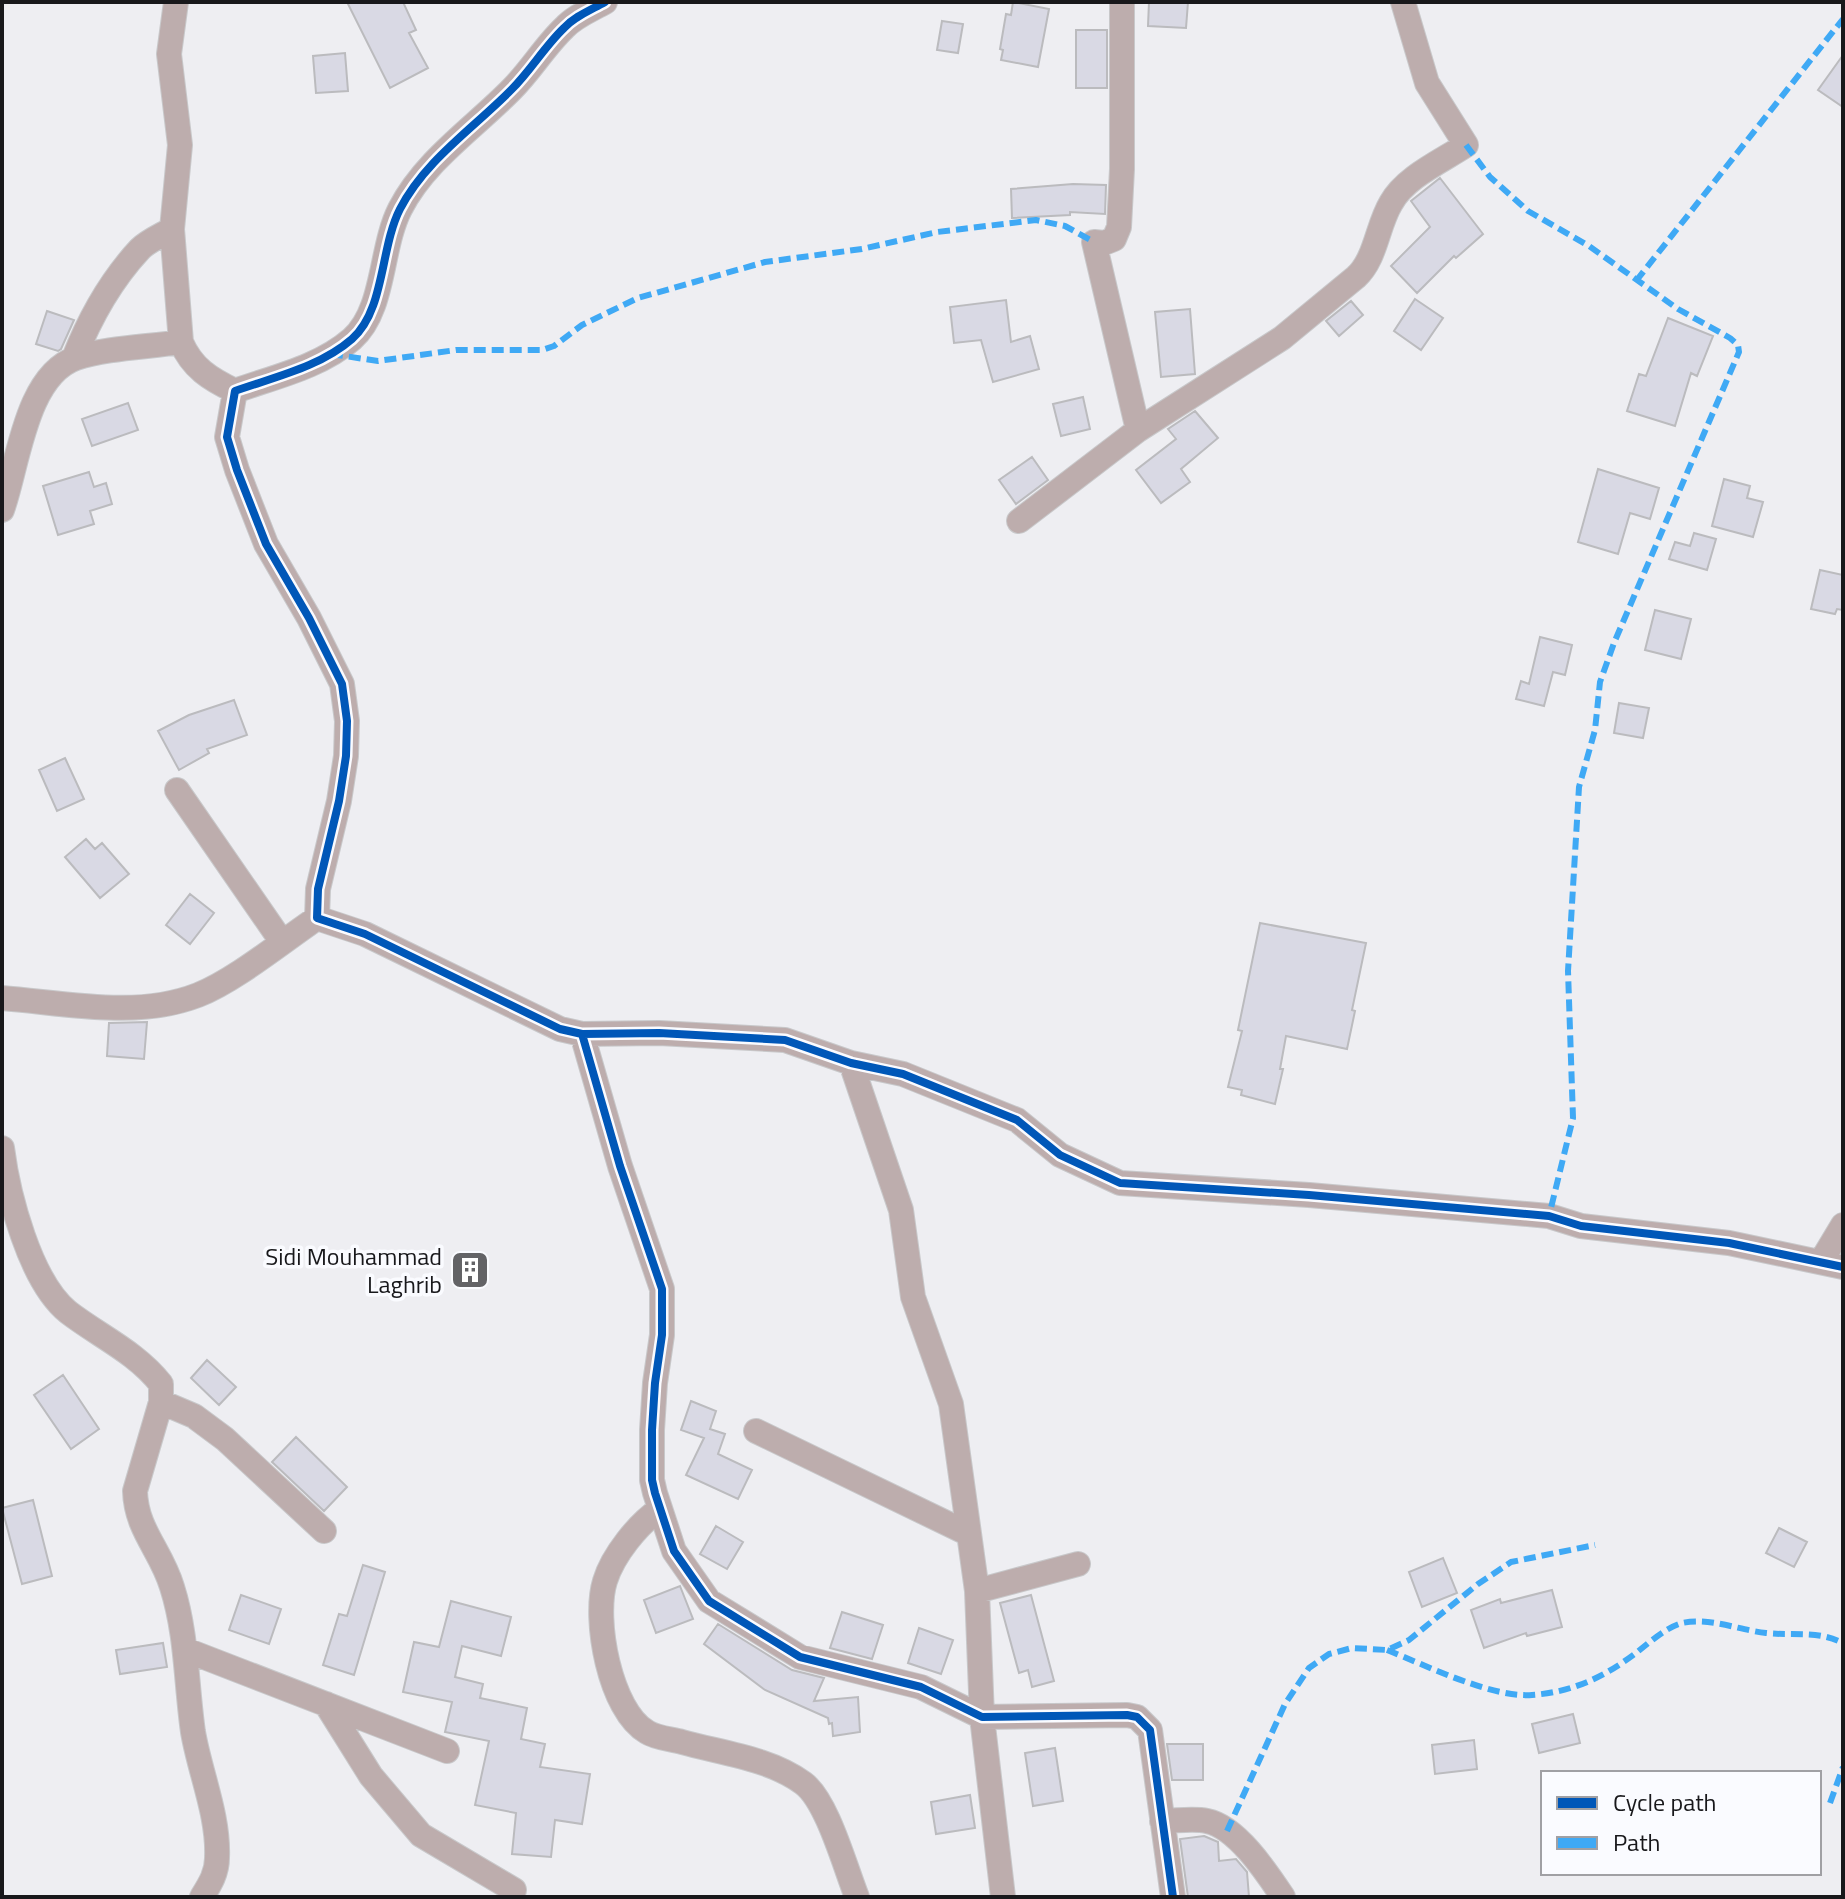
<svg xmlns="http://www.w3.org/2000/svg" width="1845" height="1899" font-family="'Titillium Web',sans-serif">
	<rect width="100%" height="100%" fill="#eeeef2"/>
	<!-- building -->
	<path fill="#d9d9e4" stroke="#bbbbbe" stroke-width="2" d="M347 2H403L416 30 409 33 428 68 390 88Z
		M1013 2 1049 9 1038 67 1001 60 1003 50 1000 49 1006 14 1011 15Z
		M1149 2H1188L1186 28 1148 26Z
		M942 21 963 24 958 53 937 50Z
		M1076 30H1107V88H1076Z
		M345 53 348 91 316 93 313 56Z
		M1843 55V107L1818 90Z
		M1440 178 1483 234 1456 258 1454 256 1417 293 1391 266 1430 227 1411 201Z
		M1073 184 1106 185 1105 214 1070 212V215L1012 218 1011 189Z
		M1415 299 1443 318 1421 350 1394 331Z
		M1006 300 1011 342 1030 336 1039 369 993 382 981 340 954 343 950 307Z
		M1351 301 1363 315 1339 336 1326 321Z
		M1190 309 1195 374 1161 377 1155 312Z
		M47 311 74 320 61 349 58 351 36 344Z
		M1668 318 1713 336 1697 376 1691 373 1675 426 1627 411 1639 374 1646 376Z
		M1083 397 1090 429 1061 436 1053 404Z
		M128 403 138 430 92 446 82 419Z
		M1195 411 1218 438 1181 469 1190 482 1161 503 1136 470 1176 439 1168 429Z
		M1032 457 1048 480 1016 504 999 480Z
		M1598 469 1659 488 1650 519 1630 513 1618 554 1578 542Z
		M89 472 94 487 106 483 112 504 90 511 94 524 58 535 43 486Z
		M1724 479 1750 486 1747 498 1763 502 1753 537 1712 526Z
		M1694 533 1716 539 1707 570 1669 559 1675 542 1690 546Z
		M1820 570 1843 575V610L1837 609 1835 614 1811 609Z
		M1655 610 1691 619 1681 659 1645 650Z
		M1540 637 1572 645 1565 675 1553 672 1544 706 1516 699 1521 681 1529 684Z
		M234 700 247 735 207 749 209 753 179 770 158 731 189 715Z
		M1619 703 1649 708 1643 738 1614 733Z
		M65 758 84 799 57 811 39 770Z
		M86 839 95 849 102 843 129 874 100 898 65 857Z
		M190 894 214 913 190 944 166 925Z
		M1260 923 1366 943 1352 1010 1355 1011 1347 1049 1286 1036 1280 1069H1283L1275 1104 1241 1095 1242 1090 1228 1087 1242 1031 1238 1030Z
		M147 1022 144 1059 107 1056 109 1023Z
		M207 1360 236 1387 219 1405 191 1378Z
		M63 1375 99 1429 71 1449 34 1395Z
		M691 1401 716 1411 710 1429 725 1434 718 1454 752 1470 738 1499 686 1475 704 1438 681 1430Z
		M296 1437 347 1487 324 1511 272 1462Z
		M33 1500 52 1576 22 1584 2 1508Z
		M716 1526 743 1542 727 1569 700 1554Z
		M1779 1528 1807 1542 1794 1567 1766 1553Z
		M1443 1558 1457 1593 1422 1607 1409 1572Z
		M363 1565 385 1572 354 1675 323 1665 339 1614 347 1616Z
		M680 1586 693 1619 656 1633 644 1600Z
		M1552 1590 1562 1627 1527 1636 1526 1633 1484 1648 1471 1610 1500 1599 1501 1603Z
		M241 1595 281 1609 269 1644 229 1630Z
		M1031 1595 1054 1681 1032 1687 1028 1670 1019 1673 1000 1603Z
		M451 1601 511 1617 501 1656 462 1646 455 1677 483 1684 480 1698 527 1708 521 1739 545 1744 540 1767 590 1774 582 1824 555 1820 551 1857 512 1854 516 1813 475 1805 489 1741 445 1732 452 1702 403 1692 414 1642 439 1647Z
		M842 1612 883 1625 872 1659 830 1648Z
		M718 1624 792 1670 824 1678 814 1701 858 1697 860 1732 833 1736 832 1723 829 1724 828 1718 765 1690 704 1644Z
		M919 1628 953 1640 941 1674 908 1663Z
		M163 1643 167 1667 120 1674 116 1650Z
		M1573 1714 1580 1743 1539 1753 1532 1724Z
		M1474 1740 1477 1769 1435 1774 1432 1745Z
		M1167 1744H1203V1780H1172Z
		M1055 1748 1063 1801 1033 1806 1025 1753Z
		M970 1795 975 1828 936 1834 931 1802Z
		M1204 1836 1218 1842 1219 1861 1236 1859 1247 1872 1249 1897H1188L1180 1839Z"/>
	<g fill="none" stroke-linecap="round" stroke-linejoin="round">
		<defs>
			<path id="minor" d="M176 2 169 54 180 145 172 229 181 342C192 368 210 379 235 391
				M605 2C591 10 575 16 564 28 545 46 531 70 512 89 475 127 425 160 400 209 380 248 385 310 352 339 320 367 274 377 235 391L227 437 237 470 266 544 309 618 342 684 347 721 346 756 339 801 318 889 317 918 365 934 560 1029 582 1034 659 1033 785 1040 851 1063 903 1074 1017 1120 1060 1155 1120 1183 1309 1195 1549 1216 1581 1226 1729 1243 1843 1267
				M1122 2V169L1119 227 1114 239 1104 243 1094 242 1138 430
				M74 358C89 320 111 280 140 249 148 241 162 235 172 229
				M2 510C18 466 25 376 76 358 106 348 148 347 181 342
				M1019 521 1138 430 1282 338 1356 277C1376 259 1377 226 1391 203 1405 177 1442 161 1466 145L1427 83 1403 2
				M177 790 282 942
				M2 998C65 1003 137 1019 198 995 234 981 283 941 317 918
				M582 1034 620 1166 662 1289V1335L655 1383 652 1430V1480L655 1493 674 1551 709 1601 800 1657 921 1687 982 1717 1127 1715 1137 1717 1150 1730 1173 1897
				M851 1063 901 1210 913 1297 951 1404 977 1591 982 1717 1003 1897
				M2 1148C8 1195 30 1281 68 1312 99 1336 136 1352 161 1384V1402L135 1491C136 1530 161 1550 172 1587 187 1634 186 1683 193 1732 200 1773 219 1816 217 1858 217 1873 210 1884 202 1897
				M1822 1260 1843 1225
				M161 1402 194 1416 225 1439 324 1531
				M756 1431 969 1534
				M660 1509C638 1524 613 1555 605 1581 593 1619 610 1711 647 1732 656 1738 671 1739 682 1742 721 1753 769 1758 803 1783 827 1800 845 1867 857 1897
				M977 1591 1078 1564
				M186 1650 447 1751
				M326 1704 371 1776 421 1835 514 1890
				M1162 1821C1177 1821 1193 1818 1207 1821 1237 1827 1267 1873 1283 1897"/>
		</defs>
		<!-- minor casing -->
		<use href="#minor" stroke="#c8c8ca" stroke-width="26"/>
		<!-- minor -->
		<use href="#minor" stroke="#bdadad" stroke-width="24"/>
		<!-- quiet -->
		<path stroke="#3fa9f5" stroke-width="6" stroke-dasharray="12 6" stroke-linecap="butt" d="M1466 145 1490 177 1528 211 1589 246 1678 309 1730 338 1738 345 1739 352 1614 643 1600 682 1595 730 1579 787 1568 971 1573 1118 1549 1216
			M1636 281 1843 19
			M331 354 378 361 456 350H542L554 346 582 325 638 298 765 262 862 249 937 232 1036 220 1065 226 1094 242
			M1387 1650C1425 1665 1492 1698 1532 1695 1573 1692 1604 1677 1636 1653 1650 1642 1665 1628 1682 1623 1709 1617 1739 1630 1766 1633 1794 1636 1817 1630 1843 1643
			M1830 1803 1843 1767
			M1227 1831 1285 1704 1309 1668 1329 1654 1352 1648 1387 1650 1409 1640 1478 1584 1511 1562 1595 1545"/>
		<defs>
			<path id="cycleway" d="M605 2C591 10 575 16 564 28 545 46 531 70 512 89 475 127 425 160 400 209 380 248 385 310 352 339 320 367 274 377 235 391L227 437 237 470 266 544 309 618 342 684 347 721 346 756 339 801 318 889 317 918 365 934 560 1029 582 1034 659 1033 785 1040 851 1063 903 1074 1017 1120 1060 1155 1120 1183 1309 1195 1549 1216 1581 1226 1729 1243 1843 1267
				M582 1034 620 1166 662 1289V1335L655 1383 652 1430V1480L655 1493 674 1551 709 1601 800 1657 921 1687 982 1717 1127 1715 1137 1717 1150 1730 1173 1897"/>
		</defs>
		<!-- cycleway casing -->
		<use href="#cycleway" stroke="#fafbff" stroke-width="13"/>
		<!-- cycleway -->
		<use href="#cycleway" stroke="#0057b8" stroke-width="8"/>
	</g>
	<!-- icons -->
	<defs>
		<symbol id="building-square" viewBox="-11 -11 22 22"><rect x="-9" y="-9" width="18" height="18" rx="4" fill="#636366" stroke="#fafbff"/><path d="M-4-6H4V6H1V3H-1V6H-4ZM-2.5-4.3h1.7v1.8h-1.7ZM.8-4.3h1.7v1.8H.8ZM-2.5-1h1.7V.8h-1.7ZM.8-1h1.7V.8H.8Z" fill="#fff"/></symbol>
	</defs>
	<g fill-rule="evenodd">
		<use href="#building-square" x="448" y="1248" width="44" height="44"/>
	</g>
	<g text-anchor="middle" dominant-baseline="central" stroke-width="7" stroke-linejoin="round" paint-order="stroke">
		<!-- poi labels -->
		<g font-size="24" fill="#18181b" stroke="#fafbff" text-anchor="end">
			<text x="442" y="1256">Sidi Mouhammad<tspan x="442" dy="28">Laghrib</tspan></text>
		</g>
	</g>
	<!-- border -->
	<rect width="1845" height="1899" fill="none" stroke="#18181b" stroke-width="8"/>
	<!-- legend -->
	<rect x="1541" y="1771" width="280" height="104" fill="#fafbff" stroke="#a0a0a4" stroke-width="2"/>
	<rect x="1557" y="1797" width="40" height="12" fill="#0057b8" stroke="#a0a0a4" stroke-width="2"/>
	<text x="1613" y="1811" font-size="24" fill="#18181b">Cycle path</text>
	<rect x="1557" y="1837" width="40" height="12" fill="#3fa9f5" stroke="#a0a0a4" stroke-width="2"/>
	<text x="1613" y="1851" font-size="24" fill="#18181b">Path</text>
</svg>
